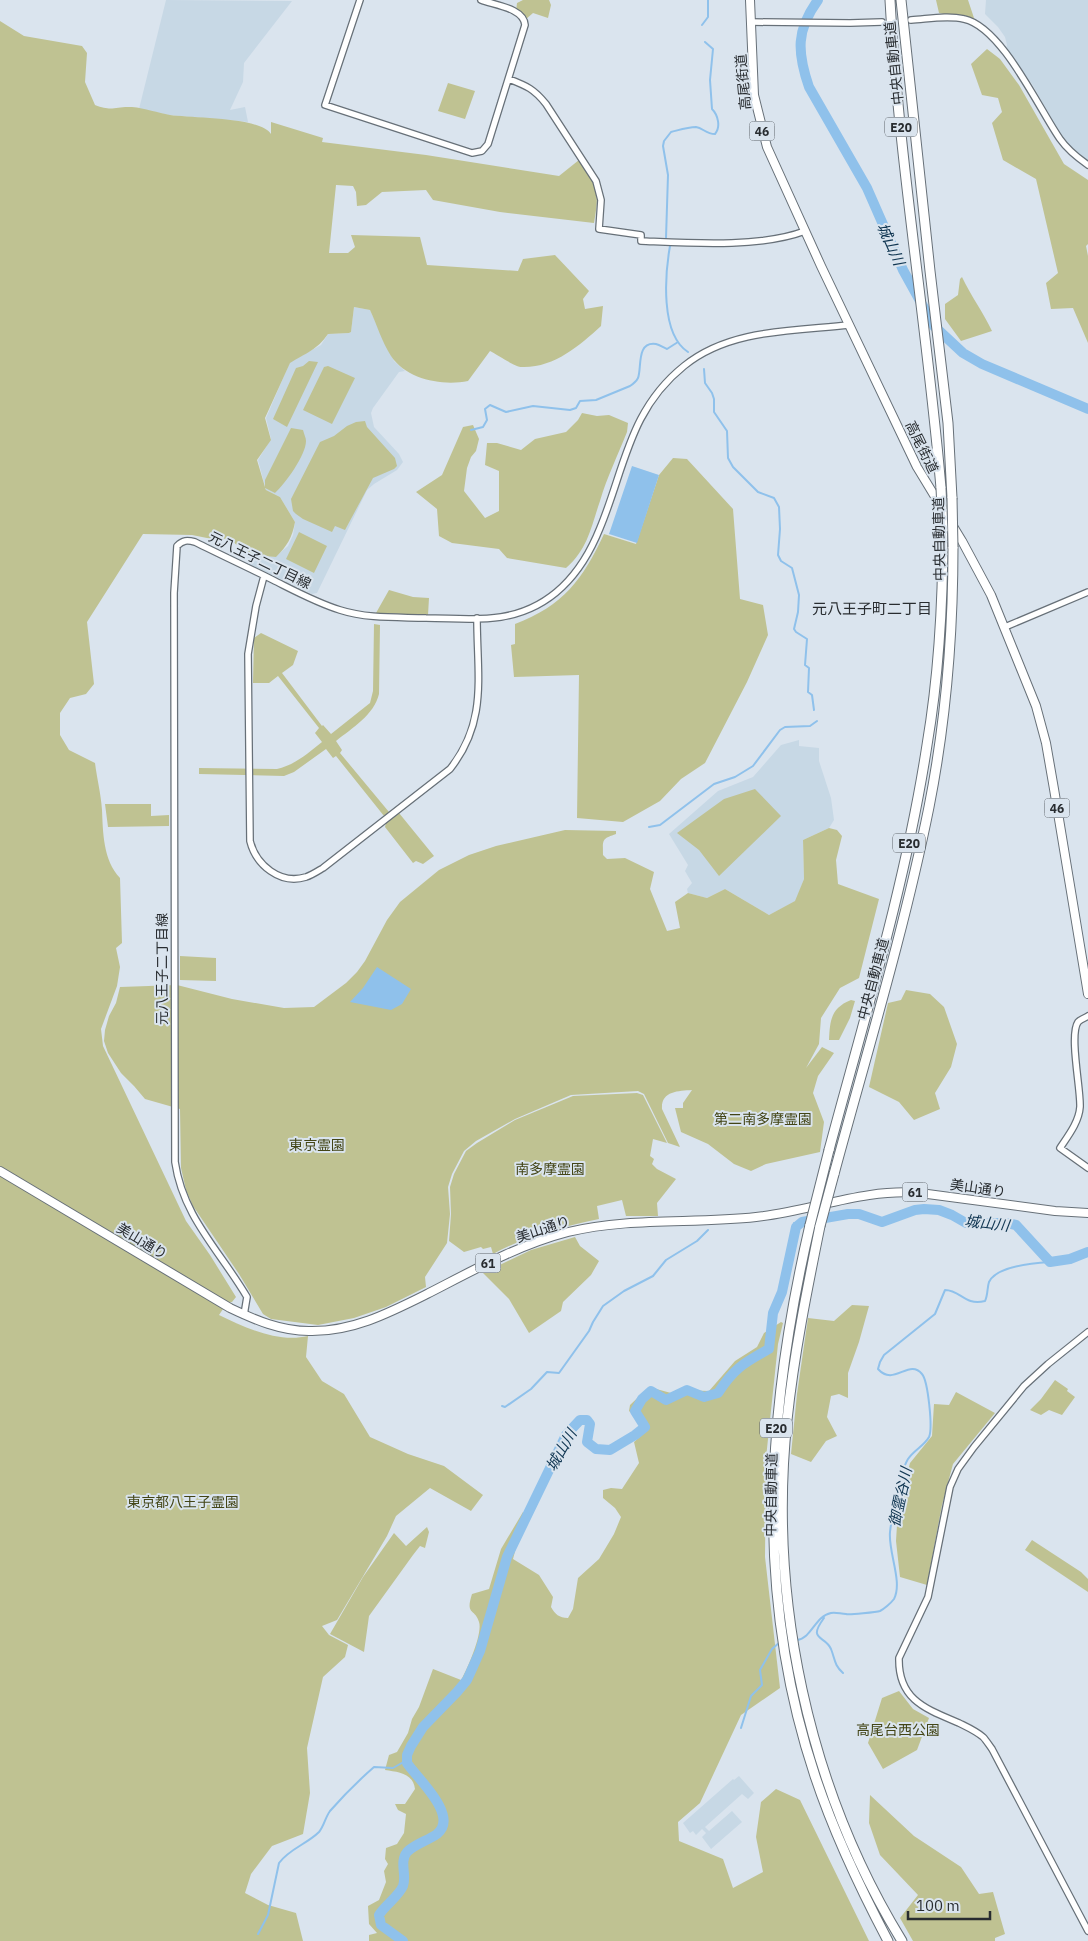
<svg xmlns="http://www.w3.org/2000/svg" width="1088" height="1941" font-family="'IBM Plex Sans','Noto Sans JP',sans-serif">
	<rect width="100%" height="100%" fill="#dae4ee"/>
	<!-- built -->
	<path fill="#c7d8e5" d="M166 0 292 1 244 63 243 82 230 110 245 107 248 122 169 115 139 109Z
		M986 0H1088V168L1074 158 1032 84 1006 49 1007 45 1005 37 998 27 985 14Z
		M354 307 370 310 394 361 405 371 399 372 373 408 371 413 374 427 399 454 403 462 397 470 374 484 367 490 317 593 312 594 247 563 248 554 275 557 288 546 293 535 295 522 280 497 266 490 258 460 271 439 266 418 290 362 321 345 328 334 349 333 351 332Z
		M799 740V746L819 748V761L831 798 834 820 829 828 803 840 804 879 796 901 769 915 725 889 707 898 688 893 687 889 692 883 685 871 688 865 669 834 718 791 753 777 781 745Z
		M739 1776 754 1793 748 1799 742 1794 705 1827 709 1831 732 1811 742 1822 711 1849 702 1837 706 1833 702 1829 696 1835 693 1831 690 1833 683 1823 733 1779 734 1780Z"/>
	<!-- green -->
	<path fill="#bfc292" d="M523 0H549L551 5 548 18 533 13 525 20 516 12 517 3Z
		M936 0H968L975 21 939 13Z
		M0 21 24 36 82 46 87 53 85 82 95 105C113 112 115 106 132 107 145 108 158 113 170 115 191 118 261 117 271 134V122L323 138 322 142 426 155 559 176 579 160C597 187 600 190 594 223L500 212 433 200 426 190 382 192 366 205 357 206 356 192 353 186 336 185 329 253H348L355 247 351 235 420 237 427 265 518 271 523 259 555 255 589 291 583 299 585 309 603 306 601 326C579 346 554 368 522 367 515 367 498 355 490 351L468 381C443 386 407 380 391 356 382 342 377 325 370 310L354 307 351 332 349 333 328 334C317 350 306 353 290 363L265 418 271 440 257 460 265 487V480L291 428 303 430C304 434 306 438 306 441 306 455 285 484 275 493L265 488 266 490 280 497 295 522C292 538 287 546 276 557 255 555 244 555 230 538L217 540 192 535 143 534 87 622 94 684 86 694 70 698 60 713V735L69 750 95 763C97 779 101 794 102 810 103 832 103 860 120 878L122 943 116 948 120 967 117 986 101 1029 103 1046 186 1221 210 1255 236 1297 232 1302 227 1303 219 1315C246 1328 278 1343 308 1336L306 1357 322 1381 344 1394 370 1437 408 1454 444 1466 483 1495 471 1511 430 1488 396 1516 387 1536 337 1620 322 1626 329 1635 348 1645 345 1657 323 1677 307 1748 310 1793 303 1834 272 1846 251 1874 245 1893 268 1905 296 1913 303 1941H0Z
		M987 49 1000 59 1019 85 1064 164 1088 180V244L1086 246 1088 256V343L1073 308 1051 309 1046 283 1058 273 1036 179 1003 160 992 123 1002 112 998 98 982 95 971 64Z
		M448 83 475 91 465 119 438 111Z
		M962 277C971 296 983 312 992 331L961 341 945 319V304L958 295 960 279Z
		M309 361 318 362 287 427 273 419 296 368 303 366Z
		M328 366 355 378 332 424 303 410 324 367Z
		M582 413 597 416 609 415 628 423 627 432C618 455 607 477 600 501 591 527 588 549 566 568L507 558 499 549 452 543 439 536 437 509 416 492 442 475 463 427 473 425 479 439 476 451 471 457 467 468 464 491 485 518 499 511V471L485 465 487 443H497L521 450 535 439 566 432 578 420Z
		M365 421 367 427 395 458 397 466 394 469 373 478 345 530 335 526 332 532 303 519 296 514 293 511 291 499 320 442 334 436 347 426 356 422Z
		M673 458 687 459 733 509 740 599 763 605 768 635 747 682 705 763 681 779 660 801 623 822 577 818 579 675 514 677 511 645 515 644V624C563 606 583 579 604 534L636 544 659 475Z
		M299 532 327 546 314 573 286 559Z
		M389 590 413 597 429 598 428 615 376 613Z
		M374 624 380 625 379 694C374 715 352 728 336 741L342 750 340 753 389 812 384 816 336 756 333 758 326 749 294 772 284 776 199 774V768L277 769C295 765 308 753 322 742L315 733 319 728 278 676 269 683H253L254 638 261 633 298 651 293 665 282 673 322 726 323 725 331 734 370 703 373 691Z
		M755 789 781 816 719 876 699 850 677 833 724 799Z
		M105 804H151V816L169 815V826L108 827Z
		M399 813 434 856 423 864 416 861 413 863 385 827 386 823Z
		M829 828 837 830 842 836 836 860 838 884 879 899 859 978 840 988 821 1018 819 1044 806 1068 822 1047 834 1053 818 1076 813 1093 824 1122 820 1152 766 1164 751 1171 734 1164 708 1144 681 1132 675 1108H683V1103L692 1090C678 1091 661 1091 662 1109L680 1147 668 1143 644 1094 638 1091 571 1095 515 1119 476 1141 464 1151 452 1174 448 1187 450 1214 447 1243 425 1277 426 1287 386 1307 354 1318 318 1325 271 1319 263 1314 239 1274 193 1206 186 1190 181 1168 180 1109 145 1099 134 1086 121 1073 108 1053 104 1041 105 1030 109 1016 116 1003 120 987 177 985 232 999 284 1008 314 1007 346 983 357 972 365 961 387 920 400 902 439 870 469 855 496 846 565 830 616 831V834C601 839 603 840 603 855L607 859 625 858 654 872 650 889 667 931 680 928 675 902 688 893 707 898 725 889 769 915 795 901 804 879 803 840Z
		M180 956 216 958V981L180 980Z
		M906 990 930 994 944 1007 957 1044 951 1067 935 1093 940 1109 914 1120 899 1102 869 1087 888 1003 901 1000Z
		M851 1000 855 1001 850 1018 839 1040H829C830 1020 831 1008 851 1000Z
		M637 1093 643 1095 667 1143 653 1139 650 1156 654 1159 652 1164 657 1169 676 1179 657 1203 658 1216H626L622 1200 597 1206 599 1219C562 1227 526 1236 493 1254L491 1247 483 1249 481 1247 464 1252 449 1241 451 1214 450 1187 454 1174 466 1151 477 1143 515 1120 573 1096Z
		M575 1237 580 1246 599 1261 591 1275 563 1302 561 1311 529 1333 509 1299 483 1273 531 1250Z
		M852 1305 869 1306 859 1342 848 1373V1398L839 1394 831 1396 827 1417 837 1436 826 1441 811 1462 791 1454 797 1394 808 1318 834 1321Z
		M781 1322 783 1323 778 1344 766 1458 765 1557 780 1688 741 1715 700 1803 678 1822 679 1841 723 1859 733 1888 763 1872 756 1837 761 1802 776 1789 800 1800 869 1941H369V1935L377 1933 369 1924 368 1906 379 1900 386 1882 384 1871 388 1864 385 1859 386 1848 397 1844 404 1833 406 1814 398 1810 395 1804H405L415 1789C413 1773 398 1772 385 1770L389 1755 397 1752 408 1733 412 1719 419 1707 433 1669 461 1680C467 1670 483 1633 479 1622 475 1608 465 1616 472 1594L489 1589 501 1549 523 1512 525 1514 513 1559 539 1575 553 1597 551 1607C555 1614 559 1618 568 1618L573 1609 578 1578 599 1559 614 1534 621 1517 615 1508 603 1498V1490L611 1488 622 1489 639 1463 634 1442 644 1433 640 1421 629 1411 630 1405 649 1387 671 1393 680 1390 709 1391 735 1361 757 1347 764 1333Z
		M1055 1380 1068 1389 1067 1391 1075 1397 1062 1415 1049 1410 1041 1415 1030 1410 1041 1399Z
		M956 1392 995 1413 953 1464 942 1505 927 1585 900 1577 896 1541 898 1509 910 1463 932 1436 934 1404 949 1405Z
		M427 1527 429 1532 425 1548 420 1546 413 1555 369 1616 364 1652 330 1634 363 1577 394 1533 406 1546Z
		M1032 1540 1081 1572 1088 1579V1592L1025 1550Z
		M899 1691 913 1709 929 1718 917 1750 883 1769 868 1743 882 1698Z
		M870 1795 914 1836 961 1867 979 1894 993 1892 1005 1934 995 1938V1941H913L900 1918 918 1895 880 1855 869 1823Z"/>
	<!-- water -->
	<path fill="#8fc1eb" d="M632 466 659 475 637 543 609 534Z
		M377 967 411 989 402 1004 391 1010 350 1002 363 988Z"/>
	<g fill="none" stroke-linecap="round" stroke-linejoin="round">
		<!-- stream -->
		<path stroke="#8fc1eb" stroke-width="2" d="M702 25 708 17V0
			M666 238 668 175 663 146 664 141 671 132C679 130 688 127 696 127 703 128 706 134 715 134 721 127 718 115 712 109L710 80 713 49 705 42
			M670 246C665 274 660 334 688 352
			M704 369 705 383 712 393 714 399V412L727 431 728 458 733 467 758 492 774 498 779 507 780 529 778 555 781 561 792 568 799 595 798 612 794 629 796 632 807 639 805 665 809 668 808 692 812 695 814 710
			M471 430 483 427 487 420 485 409 490 405 506 412 533 406 570 410 576 408 580 401 596 400 630 386C633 384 636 382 638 378 642 368 636 341 656 344 660 345 664 348 667 349L678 342
			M649 827 660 825 714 784 735 777 753 766 780 730 785 727 810 726 817 721
			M794 1223 799 1225
			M502 1406 505 1407 531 1389 547 1372 559 1373 589 1331 593 1322 603 1306 624 1291 653 1276 666 1260 697 1241 708 1230
			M824 1618C807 1641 825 1635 831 1649 835 1659 834 1665 843 1673
			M797 1640C812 1638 815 1616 831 1613 836 1612 841 1614 846 1614 849 1615 877 1612 880 1611 884 1609 891 1603 894 1599 903 1582 888 1552 890 1532 892 1515 900 1472 908 1459 914 1450 924 1446 929 1437 933 1428 928 1381 922 1374 909 1358 894 1387 878 1369L880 1362 884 1355 935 1314 945 1290C961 1290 964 1306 985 1301 988 1295 987 1288 989 1282 996 1266 1035 1263 1050 1262
			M741 1728 751 1696 762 1685 760 1670 772 1649 780 1642
			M258 1934 268 1915 279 1863C289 1849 307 1844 319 1832 324 1826 325 1818 330 1811 344 1795 358 1781 374 1767L393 1768 407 1760"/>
		<!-- river -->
		<path stroke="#8fc1eb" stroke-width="10" d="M818 0C796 30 797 52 809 87L867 188 903 270 934 326 963 353 982 364 1088 409
			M403 1941 381 1925 379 1915C385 1905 399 1896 403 1886 407 1875 399 1862 407 1852 415 1844 427 1841 437 1834 460 1816 416 1777 407 1763V1755L411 1746 423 1727 457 1692 467 1680 472 1669 480 1651 507 1557 566 1435 580 1420H587L590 1424 587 1442 596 1449 610 1450 635 1435 645 1427 635 1411 642 1399 651 1391 666 1400 687 1390 704 1397 718 1393C734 1368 744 1363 769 1349L773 1313 782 1292 796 1227 802 1222 848 1214H859L882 1222 915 1210 924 1209 939 1210 952 1215 966 1223H1007L1016 1225 1050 1262 1070 1259 1088 1252"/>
		<defs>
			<path id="tertiary" d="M360 0 325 105 472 153 482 151 488 144 525 25C524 8 494 5 481 0
				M911 20C928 19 947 15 964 19 1002 27 1039 109 1060 139 1067 149 1078 158 1088 165
				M751 22 850 23 882 22
				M509 79C527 86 534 89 546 104L596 181 601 200 599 229 641 235V241C689 243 760 248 805 231
				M264 576 256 606 248 654 250 841C256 865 280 885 306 877 312 875 318 871 323 868L450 769C488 721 477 676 477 618
				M1005 627 1088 592
				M1088 1016C1085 1018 1081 1019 1078 1022 1069 1035 1081 1090 1080 1107 1079 1122 1068 1136 1060 1148L1088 1168
				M244 1315 247 1297C220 1251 183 1217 175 1162L174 593 177 546C183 540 187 540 195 542 221 555 247 567 273 580 295 591 317 603 340 610 368 619 398 617 426 618 451 618 477 621 501 617 551 609 582 573 600 528 625 468 629 410 684 366 729 329 793 331 849 325
				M1088 1332 1048 1364 1024 1386 974 1447 958 1469 950 1487 928 1597 899 1658C898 1700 926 1709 959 1723 967 1727 976 1731 983 1737 986 1740 989 1745 992 1749L1088 1931"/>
			<path id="primary" d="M750 0 754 95 767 147 821 266 917 467 962 541 991 595 1036 706 1046 743 1054 789 1088 994
				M0 1171 230 1308C255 1320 281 1331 309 1331 352 1332 389 1313 427 1294 472 1271 518 1245 568 1232 630 1217 694 1224 756 1217 811 1211 865 1188 920 1193L1055 1211 1088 1213"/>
			<path id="motorway" d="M890 0C899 163 927 325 941 488
				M901 0 930 271 948 423 952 498
				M829 1150C865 1016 906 882 927 745 939 674 943 601 943 530
				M834 1174C867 1052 904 931 929 807 946 721 953 635 953 547
				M810 1225C767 1410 754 1593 815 1776 834 1833 860 1888 888 1941
				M820 1226C807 1290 794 1354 787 1420 768 1598 808 1788 902 1941"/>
		</defs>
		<!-- tertiary casing -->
		<use href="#tertiary" stroke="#677078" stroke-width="8"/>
		<!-- primary casing -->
		<use href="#primary" stroke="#677078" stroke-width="10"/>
		<!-- motorway casing -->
		<use href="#motorway" stroke="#677078" stroke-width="11"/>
		<!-- tertiary -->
		<use href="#tertiary" stroke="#fff" stroke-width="5.5"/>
		<!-- primary -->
		<use href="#primary" stroke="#fff" stroke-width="8"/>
		<!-- motorway -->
		<use href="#motorway" stroke="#fff" stroke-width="9"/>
		<defs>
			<path id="motorway-bridge" d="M941 488 943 530
				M952 498 953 547
				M810 1225 829 1150
				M820 1226 834 1174"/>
		</defs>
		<!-- motorway-bridge casing -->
		<use href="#motorway-bridge" stroke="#677078" stroke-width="11" stroke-linecap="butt"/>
		<!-- motorway-bridge -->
		<use href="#motorway-bridge" stroke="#fff" stroke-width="9"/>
	</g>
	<g text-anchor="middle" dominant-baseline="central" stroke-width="4" stroke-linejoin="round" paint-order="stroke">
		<!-- shield labels -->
		<g fill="#dae4ee" stroke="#5d6369" stroke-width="1">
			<rect x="885" y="117.5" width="32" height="19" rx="4"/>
			<rect x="749.5" y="121.5" width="25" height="19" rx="4"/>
			<rect x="1044.5" y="798.5" width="25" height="19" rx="4"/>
			<rect x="893" y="833.5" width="32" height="19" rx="4"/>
			<rect x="902.5" y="1182.5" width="25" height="19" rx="4"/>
			<rect x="475.5" y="1253.5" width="25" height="19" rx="4"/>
			<rect x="760" y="1418.5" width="32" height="19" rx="4"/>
		</g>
		<g font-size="12" font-weight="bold" fill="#282c30">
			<text x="901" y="127">E20</text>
			<text x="762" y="131">46</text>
			<text x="1057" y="808">46</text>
			<text x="909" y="843">E20</text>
			<text x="915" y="1192">61</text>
			<text x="488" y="1263">61</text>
			<text x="776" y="1428">E20</text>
		</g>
		<!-- street labels -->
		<g font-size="14" fill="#282c30" stroke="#dae4ee">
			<text transform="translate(894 63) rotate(-96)">中央自動車道</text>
			<text transform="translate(743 82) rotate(-95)">高尾街道</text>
			<text transform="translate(922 447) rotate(64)">高尾街道</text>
			<text transform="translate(939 539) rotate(-91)">中央自動車道</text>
			<text transform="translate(260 560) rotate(26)">元八王子二丁目線</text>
			<text transform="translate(162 969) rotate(-90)">元八王子二丁目線</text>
			<text transform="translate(873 979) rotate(-75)">中央自動車道</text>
			<text transform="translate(978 1188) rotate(8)">美山通り</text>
			<text transform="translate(543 1229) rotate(-18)">美山通り</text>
			<text transform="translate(142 1241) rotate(31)">美山通り</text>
			<text transform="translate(771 1495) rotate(-89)">中央自動車道</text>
		</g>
		<!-- park labels -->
		<g font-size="14" fill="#434516" stroke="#dae4ee">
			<text x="763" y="1119">第二南多摩霊園</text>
			<text x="317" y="1145">東京霊園</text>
			<text x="550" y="1169">南多摩霊園</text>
			<text x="183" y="1502">東京都八王子霊園</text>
			<text x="898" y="1730">高尾台西公園</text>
		</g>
		<!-- water labels -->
		<g font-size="15" font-style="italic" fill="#0f3551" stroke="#dae4ee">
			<text transform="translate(891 244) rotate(66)">城山川</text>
			<text transform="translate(987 1223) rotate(7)">城山川</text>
			<text transform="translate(561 1450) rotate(-60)">城山川</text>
			<text transform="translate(900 1497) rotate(-78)">御霊谷川</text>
		</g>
		<!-- neighbourhood labels -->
		<g font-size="15" fill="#282c30" stroke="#dae4ee">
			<text x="872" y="608">元八王子町二丁目</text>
		</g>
	</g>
	<!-- scale -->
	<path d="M908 1911v8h82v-8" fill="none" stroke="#282c30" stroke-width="2.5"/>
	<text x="916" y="1911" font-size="15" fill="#282c30" stroke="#dae4ee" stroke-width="4" paint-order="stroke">100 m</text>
</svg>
